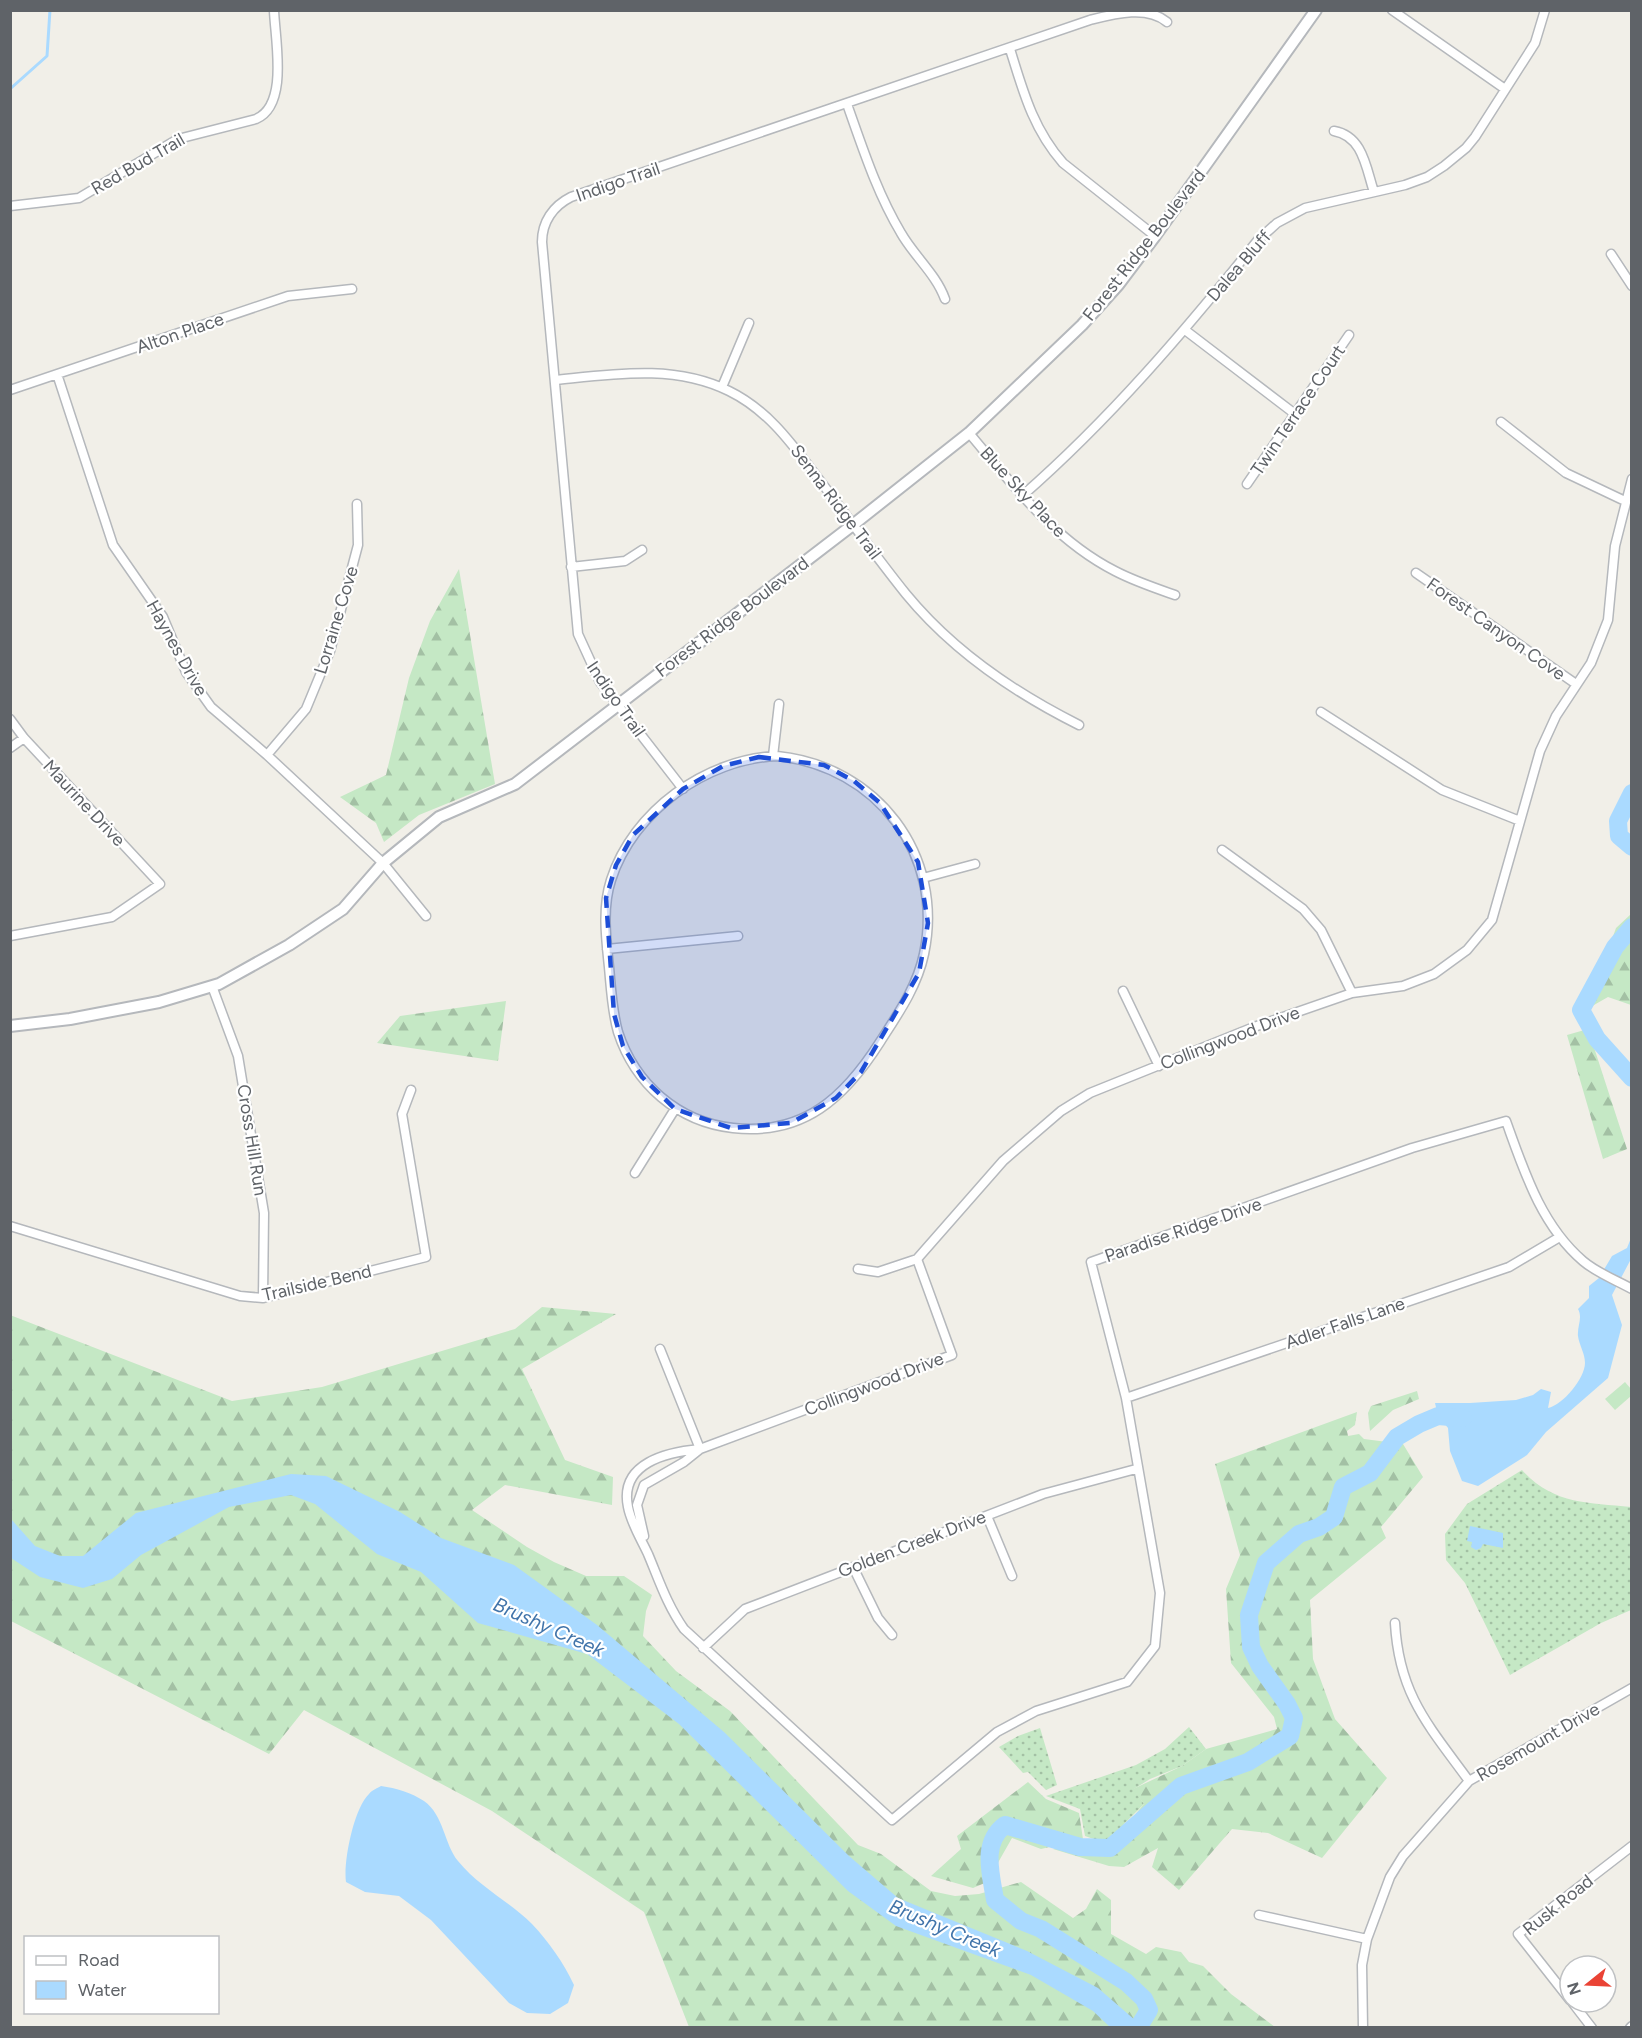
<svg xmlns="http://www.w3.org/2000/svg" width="1642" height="2038" font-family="Figtree,sans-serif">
	<defs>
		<pattern id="grass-dots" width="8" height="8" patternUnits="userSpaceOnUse" patternTransform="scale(1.5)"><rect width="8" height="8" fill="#c5e8c5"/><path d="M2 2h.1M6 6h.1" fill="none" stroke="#a3c0a4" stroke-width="1.8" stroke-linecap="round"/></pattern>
		<pattern id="forest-firs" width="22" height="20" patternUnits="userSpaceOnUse" patternTransform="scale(1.5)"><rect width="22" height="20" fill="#c5e8c5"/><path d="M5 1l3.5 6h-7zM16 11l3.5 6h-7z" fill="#a3c0a4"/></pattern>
	</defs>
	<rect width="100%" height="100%" fill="#f1efe8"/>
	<!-- grass -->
	<path fill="url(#grass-dots)" d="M1522 1470C1554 1505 1588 1502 1631 1507V1610L1601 1623 1510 1675 1465 1583 1446 1560 1445 1534 1467 1504Z
		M1189 1727 1206 1749 1182 1766 1150 1779 1134 1789 1144 1804 1124 1824 1115 1840 1102 1842 1085 1836 1080 1809 1046 1796 1136 1765 1165 1749Z
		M1040 1728 1057 1785 1046 1790 1028 1772 1023 1773 999 1747 1018 1736Z"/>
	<!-- forest -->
	<path fill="url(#forest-firs)" d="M459 569 495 784 419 815 384 842 376 823 340 797 386 775 409 678 430 621Z
		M1631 914V1005L1608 997 1587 1009 1616 928Z
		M506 1001 498 1061 377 1043 400 1016Z
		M1588 1029 1627 1149 1603 1159 1567 1035Z
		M542 1307 616 1314 522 1369 565 1460 613 1477 612 1505 505 1485 472 1510 527 1547 554 1562 586 1576H624L652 1595 646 1611 643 1636 676 1671 730 1711 858 1845 881 1854 931 1891 955 1896 979 1894 1021 1882 1073 1918 1086 1909 1097 1889 1111 1900V1934L1146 1954 1156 1947 1181 1952 1189 1962 1203 1966 1231 1994 1275 2027H689L644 1912 492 1811 304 1710 269 1754 11 1621 10 1315 232 1401 322 1387 515 1329Z
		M1417 1391 1419 1399 1393 1410 1370 1431 1368 1413 1371 1406Z
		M1357 1412 1355 1425 1347 1431 1348 1436 1359 1434 1364 1439 1403 1444 1423 1477 1381 1527 1386 1538 1310 1600 1313 1659 1335 1719 1387 1778 1322 1858 1268 1833 1232 1829 1179 1890 1152 1867 1158 1848 1124 1867 1109 1866 1053 1849 1086 1840 1110 1844 1144 1804 1133 1789 1182 1766 1206 1749 1277 1729 1274 1717 1231 1663 1226 1589 1240 1555 1215 1464Z
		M1028 1782 1046 1799 1079 1813 1083 1839 1041 1849 1012 1838 987 1882 973 1888 931 1876 961 1849 957 1836Z"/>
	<!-- garden -->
	<path fill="#c5e8c5" d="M1625 1382 1631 1389V1396L1615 1410 1605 1399Z"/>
	<!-- water -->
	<path fill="#aadaff" d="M1631 1238V1259L1612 1295 1622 1325 1608 1378 1546 1432 1527 1455 1478 1486 1462 1481 1450 1451 1448 1428 1438 1416 1435 1403H1470L1516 1400 1533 1395 1541 1389 1551 1392 1548 1408C1563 1405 1585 1378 1585 1363 1585 1353 1579 1345 1578 1336 1577 1326 1583 1318 1578 1309L1589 1298V1286L1599 1278 1612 1256 1627 1248Z
		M291 1474 326 1476 400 1512 441 1538 514 1565 597 1625 724 1732 849 1856 898 1898 1027 1951 1098 1988 1143 2027H1110L1093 2011 1031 1975 896 1926 848 1891 679 1724 587 1654 478 1623 421 1572 377 1554 315 1504 291 1495 229 1507 141 1555 112 1579 83 1588 40 1577 11 1558V1519L35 1546 60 1556H83L136 1513Z
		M1470 1526 1503 1533V1548L1483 1544 1481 1548 1476 1550 1471 1547 1472 1542 1467 1541Z
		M381 1786C396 1788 412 1793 424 1801 444 1815 444 1844 458 1861 479 1887 509 1901 532 1924 549 1942 563 1962 574 1985L568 2003 550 2014 527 2013 509 2003 431 1920 399 1896 365 1892 346 1882C343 1862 354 1808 369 1794 372 1790 378 1788 381 1786Z"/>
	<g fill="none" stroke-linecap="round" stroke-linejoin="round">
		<!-- stream -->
		<path stroke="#aadaff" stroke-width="3" d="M10 89 47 56 50 10"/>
		<!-- river -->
		<path stroke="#aadaff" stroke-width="18" d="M1632 793 1618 821 1619 836 1632 847
			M1632 927 1615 947 1581 1010 1597 1039 1632 1078
			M1138 2028 1149 2010 1144 1999 1126 1982 1041 1929 1021 1921 995 1900C991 1874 981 1843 1005 1825L1080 1847 1110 1848 1181 1786 1248 1762 1290 1736 1294 1718 1287 1704 1260 1666 1251 1647 1249 1615 1266 1563 1299 1534 1319 1527 1334 1517 1343 1487 1370 1473 1397 1437 1419 1424 1438 1416 1463 1418"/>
		<defs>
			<path id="minor" d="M1392 10 1505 89
				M1010 49C1023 91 1033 129 1063 163L1155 236
				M847 104C863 149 877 193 901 233 914 256 936 274 945 299
				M1334 131C1363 136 1366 168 1374 192
				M10 206 79 198 178 139 256 119C289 105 275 40 274 10
				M1611 254 1632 286
				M1185 330 1295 414
				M57 374 113 545 163 617 186 672 211 707 267 755 383 863 426 916
				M555 380C614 374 674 364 729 391 770 411 794 447 821 482 850 520 877 558 906 594 952 650 1015 693 1079 725
				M722 387 749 323
				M10 390 288 296 352 289
				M1501 422 1566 473 1625 501
				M969 433C1013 485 1054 540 1115 571 1134 581 1155 588 1175 595
				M1247 484 1349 335
				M1022 496C1110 419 1185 331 1258 240L1277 223 1305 208 1405 185 1427 177 1444 166 1466 148 1475 137 1535 43 1545 10
				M571 567 625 561 642 550
				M1416 573 1576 684
				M1321 712 1442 790 1520 821
				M10 719 24 738 160 884 112 917 10 936
				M10 748 24 738
				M267 755 306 709 330 651 358 545 357 504
				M773 756 779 704
				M777 756C877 766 945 855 924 954 917 987 898 1014 880 1042 845 1097 804 1136 733 1128 678 1122 635 1084 618 1032 612 1011 611 988 609 967 606 938 602 908 611 880 633 811 706 759 777 756Z
				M683 789 600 682 578 634 542 242C542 222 553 206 571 197L1090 20C1114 14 1147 5 1167 22
				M1222 850 1303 909 1321 930 1352 993
				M923 878 975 864
				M607 949 738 936
				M212 986 238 1056 264 1213 263 1298
				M1123 991 1159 1066
				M635 1173 675 1109
				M10 1226 240 1296 263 1298 426 1257 402 1114 411 1090
				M917 1259 952 1355 700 1449C667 1452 619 1463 628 1507 631 1523 641 1539 648 1554 659 1580 667 1605 684 1629L892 1820 997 1732 1036 1711 1127 1682 1155 1646 1160 1593 1126 1398 1091 1262 1412 1148 1506 1121C1524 1171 1541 1225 1583 1261 1597 1273 1616 1280 1632 1289
				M917 1259 1003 1161 1061 1111 1090 1093 1254 1027 1352 993 1403 986 1434 974 1467 950 1492 920 1540 751 1556 716 1591 663 1608 620 1615 546 1632 479
				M858 1269 878 1272 917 1259
				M660 1349 700 1449
				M1126 1398 1509 1267 1558 1238
				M987 1516 1012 1576
				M644 1536 637 1505 644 1485 684 1462 699 1450
				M853 1567 878 1618 892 1635
				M1395 1623C1399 1695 1429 1726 1469 1781
				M703 1648 745 1609 1043 1494 1136 1469
				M1259 1915 1367 1939
				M1570 2000 1518 1934 1632 1846
				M1572 2002 1592 2028
				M1363 2028 1362 1965 1367 1939 1390 1877 1403 1856 1469 1781 1632 1688
				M1630 2028 1632 2026"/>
			<path id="tertiary" d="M10 1026 70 1019 159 1002 219 984 289 945 343 909 383 863 439 817 515 784 854 524 969 433 1082 325 1118 285 1155 236 1316 10"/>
		</defs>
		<!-- minor casing -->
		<use href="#minor" stroke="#b5b8bc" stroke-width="11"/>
		<!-- tertiary casing -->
		<use href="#tertiary" stroke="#b5b8bc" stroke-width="14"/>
		<!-- minor -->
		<use href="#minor" stroke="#fff" stroke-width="8"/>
		<!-- tertiary -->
		<use href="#tertiary" stroke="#fff" stroke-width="10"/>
	</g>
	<!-- marked area -->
	<path fill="#1d4ed8" fill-opacity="0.2" stroke="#1d4ed8" stroke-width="4.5" stroke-dasharray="12 8" stroke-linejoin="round" d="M759 757 824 765 854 781 880 803 918 862 928 923 919 973 861 1072 836 1098 791 1123 731 1128 675 1109 642 1077 623 1046 614 1014 606 898 616 865 633 835 683 789 723 766Z"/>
	<g text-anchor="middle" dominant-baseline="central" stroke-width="4.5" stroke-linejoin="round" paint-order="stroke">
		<!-- street labels -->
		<g font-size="18" fill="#5f6368" stroke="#fff">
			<text transform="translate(138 164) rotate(-30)">Red Bud Trail</text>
			<text transform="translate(618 182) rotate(-19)">Indigo Trail</text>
			<text transform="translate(1144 245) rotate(-52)">Forest Ridge Boulevard</text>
			<text transform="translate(1239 266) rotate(-49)">Dalea Bluff</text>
			<text transform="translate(180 333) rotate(-19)">Alton Place</text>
			<text transform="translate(1298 410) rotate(-56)">Twin Terrace Court</text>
			<text transform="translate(1023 492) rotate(47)">Blue Sky Place</text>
			<text transform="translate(836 502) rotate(53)">Senna Ridge Trail</text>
			<text transform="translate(732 617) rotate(-37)">Forest Ridge Boulevard</text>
			<text transform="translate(336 620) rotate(-73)">Lorraine Cove</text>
			<text transform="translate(1496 629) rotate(35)">Forest Canyon Cove</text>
			<text transform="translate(177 648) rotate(61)">Haynes Drive</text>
			<text transform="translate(616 699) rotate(55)">Indigo Trail</text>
			<text transform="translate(84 803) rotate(47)">Maurine Drive</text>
			<text transform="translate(1230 1038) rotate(-21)">Collingwood Drive</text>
			<text transform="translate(252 1140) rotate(81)">Cross Hill Run</text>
			<text transform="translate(1183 1230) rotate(-19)">Paradise Ridge Drive</text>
			<text transform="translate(317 1283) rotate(-13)">Trailside Bend</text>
			<text transform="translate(1345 1323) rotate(-19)">Adler Falls Lane</text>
			<text transform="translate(874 1384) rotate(-21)">Collingwood Drive</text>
			<text transform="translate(912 1544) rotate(-21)">Golden Creek Drive</text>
			<text transform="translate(1538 1742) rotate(-30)">Rosemount Drive</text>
			<text transform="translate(1558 1905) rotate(-39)">Rusk Road</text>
		</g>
		<!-- water labels -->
		<g font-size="20" font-style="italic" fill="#4174aa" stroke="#fff">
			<text transform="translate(549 1627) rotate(24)">Brushy Creek</text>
			<text transform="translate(945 1928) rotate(23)">Brushy Creek</text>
		</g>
	</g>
	<!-- border -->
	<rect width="1642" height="2038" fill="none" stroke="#5f6368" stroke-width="24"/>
	<!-- legend -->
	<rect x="24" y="1936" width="195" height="78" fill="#ffffff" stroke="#bfc1c3" stroke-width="1.5"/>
	<rect x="36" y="1956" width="30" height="9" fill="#ffffff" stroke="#bfc1c3" stroke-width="1.5"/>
	<text x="78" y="1966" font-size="18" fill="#5f6368">Road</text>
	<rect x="36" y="1981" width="30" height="18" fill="#aadaff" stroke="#bfc1c3" stroke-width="1.5"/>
	<text x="78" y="1996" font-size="18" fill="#5f6368">Water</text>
	<!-- north arrow -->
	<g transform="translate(1588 1984) rotate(252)"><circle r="28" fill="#ffffff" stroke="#bfc1c3" stroke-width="1.5"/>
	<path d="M0-4.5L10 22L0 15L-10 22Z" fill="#ea4335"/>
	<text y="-9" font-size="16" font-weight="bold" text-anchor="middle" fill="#5f6368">N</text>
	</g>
</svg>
